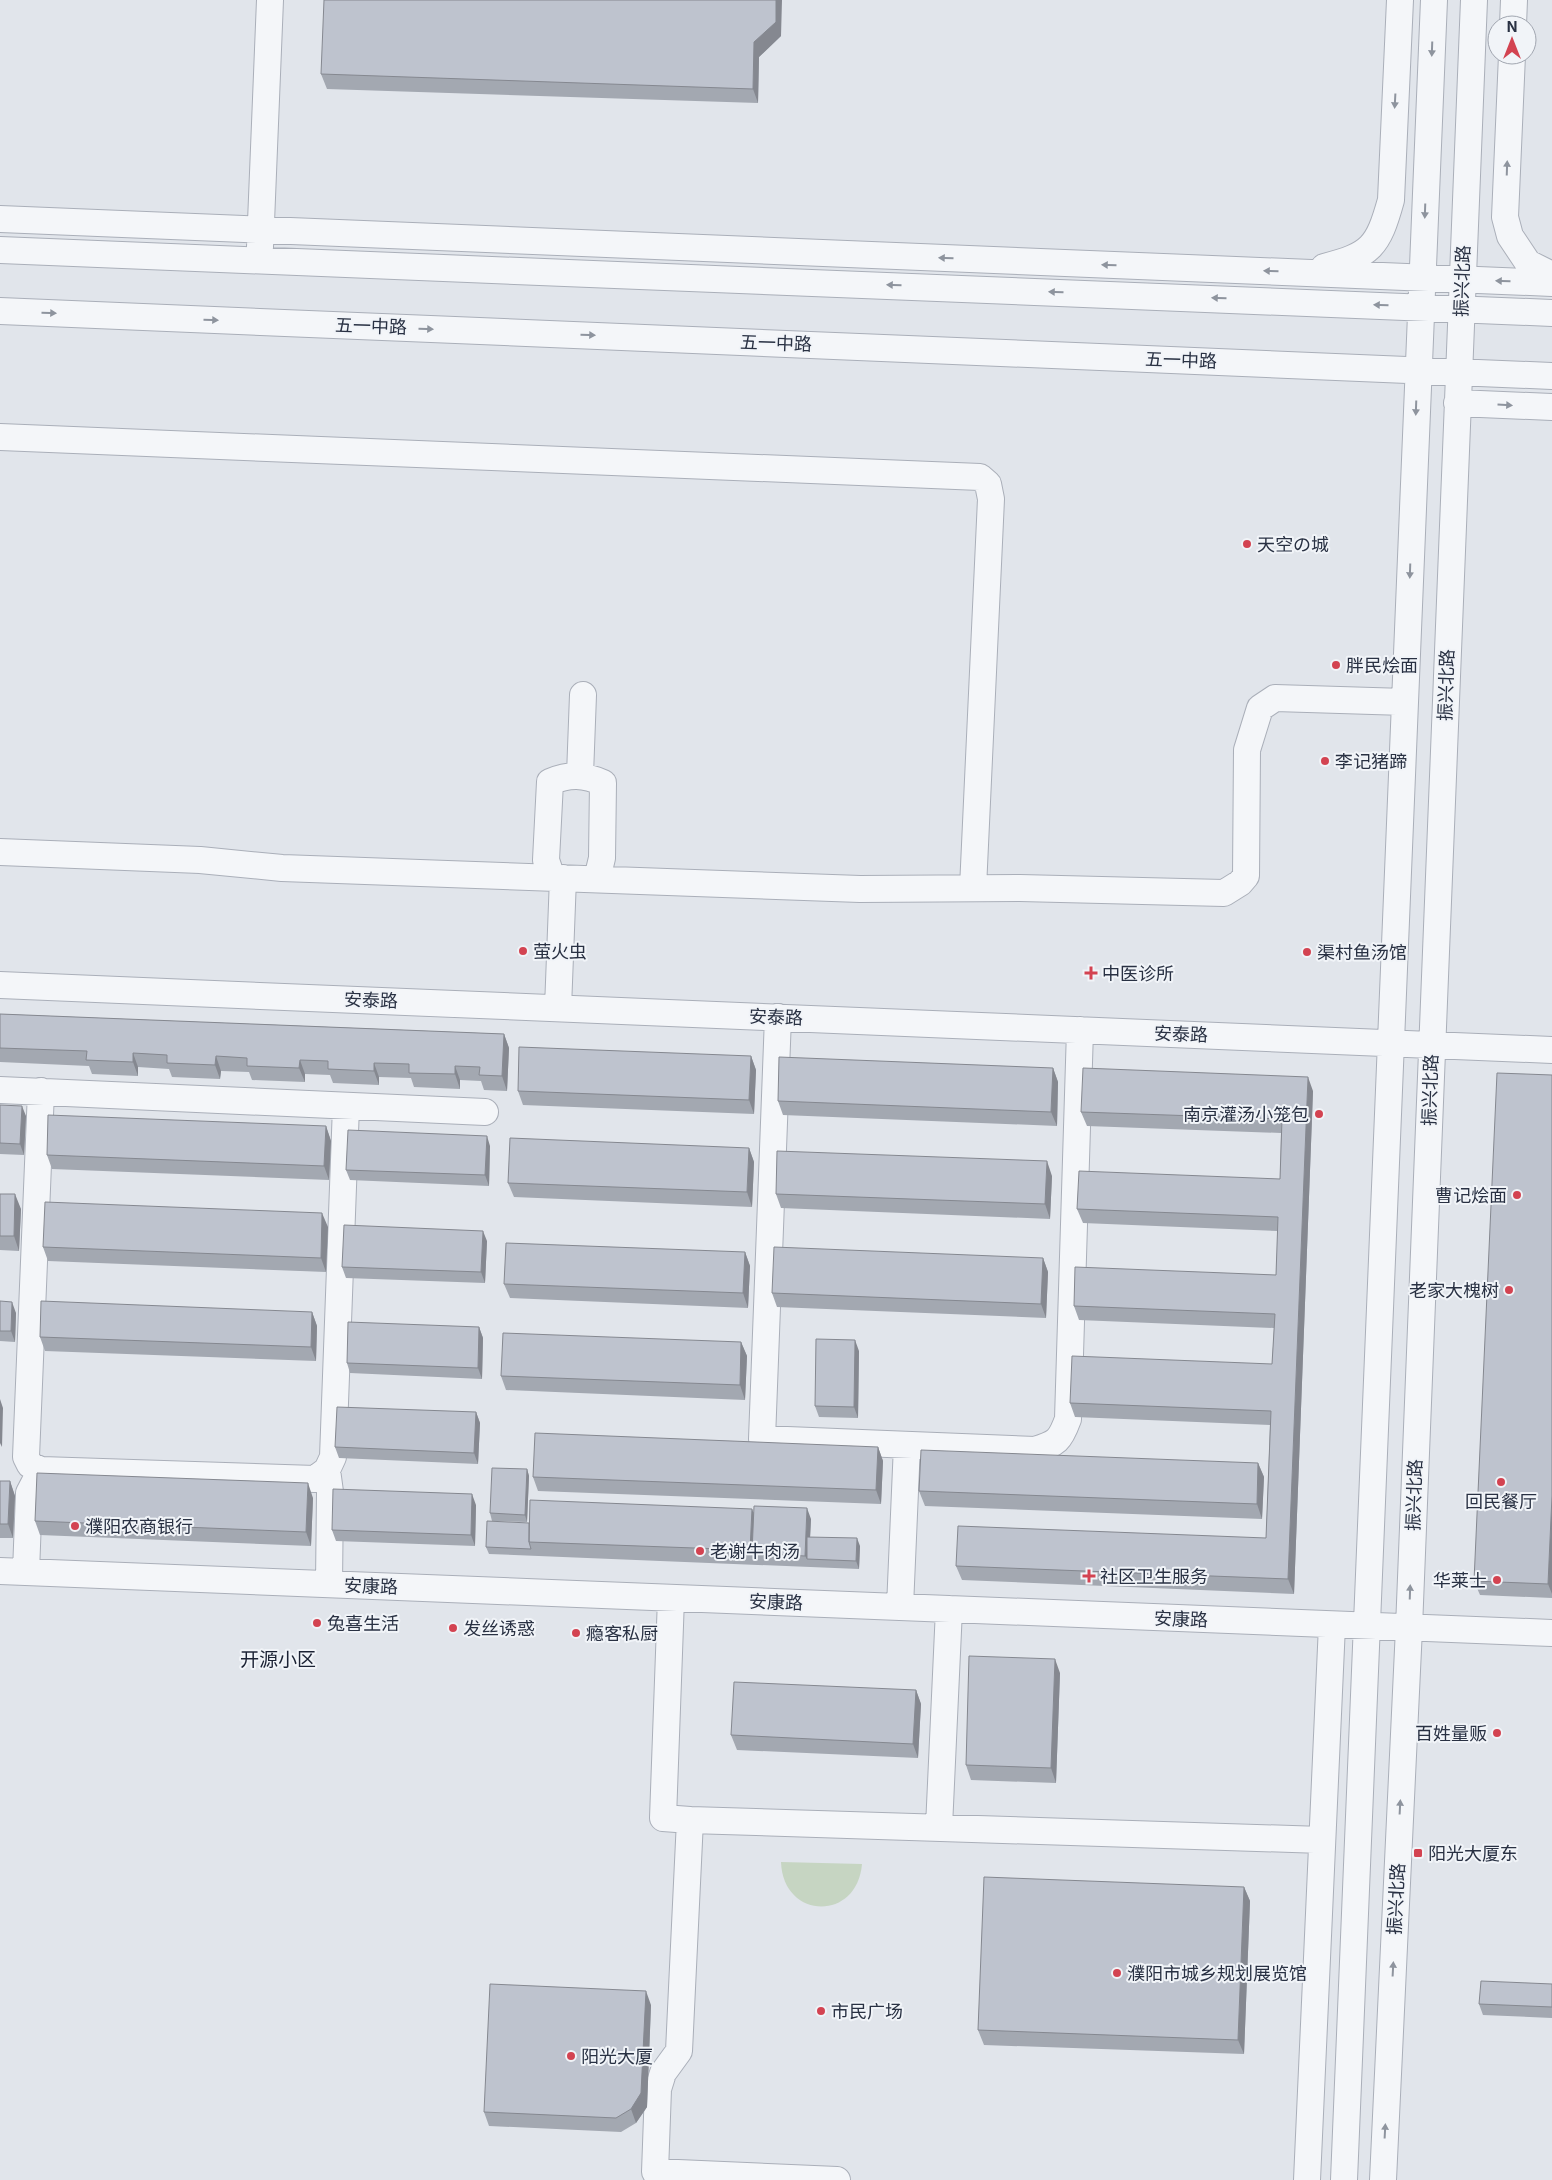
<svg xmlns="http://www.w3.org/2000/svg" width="1552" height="2180" font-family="Inter,'Noto Sans SC','Noto Sans JP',sans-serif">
	<rect width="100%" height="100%" fill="#e1e5eb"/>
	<!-- green -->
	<path fill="#c6d5c2" d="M781 1862 862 1864C857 1922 783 1920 781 1862Z"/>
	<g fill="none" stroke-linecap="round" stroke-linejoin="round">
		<defs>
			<path id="minor" d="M1513 25 1514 0
				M1512 55 1505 217 1510 236 1528 263 1552 275
				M0 219 1552 283
				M260 247 270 0
				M0 250 1552 313
				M1324 267C1371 255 1378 247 1391 200L1400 0
				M0 311 1552 376
				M1457 403 1552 407
				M0 437 980 477 988 484 991 499 973 888
				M580 775 583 695
				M0 852 200 860 282 868 860 889 1020 888 1224 893 1240 883 1246 876 1247 750 1260 708 1275 698 1405 702
				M552 878 546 860 550 782C569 774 584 774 603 783L602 858 597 879
				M0 985 1552 1050
				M558 1008 563 878
				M778 1017 762 1439 1035 1450C1057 1443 1060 1441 1068 1419L1080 1030
				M0 1090 485 1112
				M41 1091 26 1457 30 1465 41 1470 315 1479 327 1470 333 1457 346 1106
				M327 1470 330 1492 329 1584
				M0 1571 1552 1633
				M26 1572 29 1493 41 1470
				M671 1598 663 1818 690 1820 679 2051 663 2073 658 2089 655 2172 837 2180
				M900 1607 907 1445
				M690 1820 1322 1840
				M939 1827 949 1609
				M1307 2180 1332 1625
				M1344 2180 1434 0
				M1383 2180 1409 1628 1474 0"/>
		</defs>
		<!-- minor casing -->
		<use href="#minor" stroke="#aaafb9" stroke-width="28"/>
		<!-- minor -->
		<use href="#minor" stroke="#f4f6f9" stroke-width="26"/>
	</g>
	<!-- wall -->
	<path fill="#a3a8b1" d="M781 36 759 57 758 103 327 89 321 74Z
		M0 1014 504 1034 509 1048 507 1091 484 1090 481 1081 460 1080V1089L414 1087 411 1078 379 1077V1085L333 1083 330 1075 305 1074V1082L252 1080 249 1072 221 1071 220 1079 172 1077 169 1069 138 1067V1076L92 1074 89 1066 0 1062Z
		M751 1056 756 1070 754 1114 523 1105 518 1091Z
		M1053 1068 1058 1082 1057 1126 783 1115 778 1101Z
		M1552 1075V1598L1480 1595 1474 1581Z
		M1313 1091 1294 1594 962 1580 956 1566 1266 1538 1270 1425 1075 1417 1070 1403 1272 1364 1274 1328 1079 1320 1074 1306 1276 1275 1278 1231 1083 1223 1077 1209 1280 1179 1281 1133 1087 1126 1081 1112Z
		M0 1105 26 1116 24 1155 0 1154Z
		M326 1126 331 1141 329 1180 52 1169 47 1155Z
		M490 1146 489 1186 350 1180 346 1170Z
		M749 1148 754 1162 752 1207 514 1197 508 1183Z
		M1052 1176 1050 1219 781 1208 776 1194Z
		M0 1194 21 1209 19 1251 0 1250Z
		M328 1227 326 1272 48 1261 43 1247Z
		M487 1241 485 1283 346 1278 342 1267Z
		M745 1252 750 1266 748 1308 510 1298 504 1284Z
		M1043 1258 1048 1272 1046 1318 777 1307 772 1293Z
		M0 1301 16 1313 15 1342 0 1341Z
		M312 1312 317 1326 316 1361 45 1351 40 1337Z
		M479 1327 483 1338 482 1379 350 1373 347 1363Z
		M741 1342 747 1356 745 1400 506 1390 501 1376Z
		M859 1351 858 1418 819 1417 815 1406Z
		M476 1412 480 1423 478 1464 339 1458 335 1447Z
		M878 1447 883 1461 881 1504 538 1491 533 1477Z
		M1258 1463 1264 1477 1262 1519 925 1506 919 1491Z
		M527 1469 529 1476 527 1522 492 1521 490 1513Z
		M0 1481H10L15 1496 13 1538H0Z
		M313 1498 311 1546 40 1535 35 1521Z
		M476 1505 475 1546 336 1541 332 1530Z
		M752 1509 753 1512 811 1519 810 1537 860 1546 859 1569 489 1554 486 1547 529 1523Z
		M1060 1673 1056 1783 971 1780 966 1765Z
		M916 1690 921 1704 918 1758 737 1750 731 1735Z
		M1244 1887 1250 1901 1244 2054 984 2045 978 2030Z
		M1552 1984V2018L1483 2015 1479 2004Z
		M651 2005 647 2107 636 2123 621 2132 489 2126 484 2112Z"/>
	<!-- shaded-wall -->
	<path fill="#858890" d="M776 0H782L781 36 759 57 758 103 753 89 754 42Z
		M504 1034 509 1048 507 1091 502 1076Z
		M133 1053 138 1067V1076L133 1062Z
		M216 1056 221 1071 220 1079 215 1065Z
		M751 1056 756 1070 754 1114 749 1100Z
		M300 1060 305 1074V1082L299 1068Z
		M374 1063 379 1077V1085L374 1071Z
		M455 1066 460 1080V1089L455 1074Z
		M1053 1068 1058 1082 1057 1126 1051 1112Z
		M1308 1077 1313 1091 1294 1594 1288 1579Z
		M22 1106 26 1116 24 1155 20 1144Z
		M326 1126 331 1141 329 1180 324 1166Z
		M487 1136 490 1146 489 1186 485 1175Z
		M749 1148 754 1162 752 1207 747 1192Z
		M1047 1161 1052 1176 1050 1219 1045 1204Z
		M15 1194 21 1209 19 1251 14 1236Z
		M322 1213 328 1227 326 1272 321 1258Z
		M483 1231 487 1241 485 1283 481 1272Z
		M745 1252 750 1266 748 1308 743 1293Z
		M1043 1258 1048 1272 1046 1318 1041 1304Z
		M12 1302 16 1313 15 1342 11 1331Z
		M312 1312 317 1326 316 1361 311 1347Z
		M479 1327 483 1338 482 1379 478 1368Z
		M855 1340 859 1351 858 1418 854 1407Z
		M741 1342 747 1356 745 1400 740 1385Z
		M0 1399 3 1408 2 1447 0 1443Z
		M476 1412 480 1423 478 1464 474 1453Z
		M878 1447 883 1461 881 1504 876 1490Z
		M1258 1463 1264 1477 1262 1519 1257 1504Z
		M527 1469 529 1476 527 1522 525 1515Z
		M10 1481 15 1496 13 1538 8 1524Z
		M308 1483 313 1498 311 1546 306 1532Z
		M472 1494 476 1505 475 1546 471 1535Z
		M1552 1496V1594L1548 1584Z
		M807 1508 811 1519 809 1559H807L805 1556Z
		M752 1509 757 1523 752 1553 750 1550Z
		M857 1538 860 1546 859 1569 856 1561Z
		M1055 1659 1060 1673 1056 1783 1051 1768Z
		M916 1690 921 1704 918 1758 913 1744Z
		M1244 1887 1250 1901 1244 2054 1238 2040Z
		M646 1991 651 2005 647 2107 636 2123 631 2109Z"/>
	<!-- building -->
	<path fill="#bec3ce" stroke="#858890" d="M324 0H776V22L754 42 753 89 321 74Z
		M0 1014 504 1034 502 1076 479 1075 480 1067 455 1066V1074L409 1073V1064L374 1063V1071L328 1069V1061L300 1060 299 1068 247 1066V1058L216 1056 215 1065 167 1063V1055L133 1053V1062L86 1060 87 1051 0 1048Z
		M519 1047 751 1056 749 1100 518 1091Z
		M779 1057 1053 1068 1051 1112 778 1101Z
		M1083 1068 1308 1077 1288 1579 956 1566 958 1526 1266 1538 1271 1411 1070 1403 1072 1356 1272 1364 1275 1314 1074 1306 1075 1267 1276 1275 1278 1217 1077 1209 1079 1171 1280 1179 1282 1119 1081 1112Z
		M1497 1073 1552 1075V1496L1548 1584 1474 1581Z
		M0 1105 22 1106 20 1144 0 1143Z
		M48 1115 326 1126 324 1166 47 1155Z
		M348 1130 487 1136 485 1175 346 1170Z
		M510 1138 749 1148 747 1192 508 1183Z
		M777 1151 1047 1161 1045 1204 776 1194Z
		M0 1194H15L14 1236H0Z
		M45 1202 322 1213 321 1258 43 1247Z
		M344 1225 483 1231 481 1272 342 1267Z
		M506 1243 745 1252 743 1293 504 1284Z
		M774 1247 1043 1258 1041 1304 772 1293Z
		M0 1301 12 1302 11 1331H0Z
		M41 1301 312 1312 311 1347 40 1337Z
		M348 1322 479 1327 478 1368 347 1363Z
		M503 1333 741 1342 740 1385 501 1376Z
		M816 1339 855 1340 854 1407 815 1406Z
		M337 1407 476 1412 474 1453 335 1447Z
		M535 1433 878 1447 876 1490 533 1477Z
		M921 1450 1258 1463 1257 1504 919 1491Z
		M492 1468 527 1469 525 1515 490 1513Z
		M37 1473 308 1483 306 1532 35 1521Z
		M0 1481H10L8 1524H0Z
		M333 1489 472 1494 471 1535 332 1530Z
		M530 1500 752 1509 750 1550 529 1542Z
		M754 1506 807 1508 805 1556 752 1553Z
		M487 1521 529 1523V1542L531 1549 486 1547Z
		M807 1537 857 1538 856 1561 807 1559Z
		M969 1656 1055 1659 1051 1768 966 1765Z
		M734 1682 916 1690 913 1744 731 1735Z
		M984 1877 1244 1887 1238 2040 978 2030Z
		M1481 1981 1552 1984V2007L1479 2004Z
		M490 1984 646 1991 641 2093 631 2109 616 2118 484 2112Z"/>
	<!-- one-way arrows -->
	<defs><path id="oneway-solid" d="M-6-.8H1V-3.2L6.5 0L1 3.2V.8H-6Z" transform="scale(1.25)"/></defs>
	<g fill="#8e949e">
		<use href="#oneway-solid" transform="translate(1432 49) rotate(92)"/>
		<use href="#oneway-solid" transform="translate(1395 101) rotate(93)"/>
		<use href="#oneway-solid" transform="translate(1507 168) rotate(-88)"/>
		<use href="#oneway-solid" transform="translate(1425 211) rotate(92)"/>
		<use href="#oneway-solid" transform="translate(946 258) rotate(-178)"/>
		<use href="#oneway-solid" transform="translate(1109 265) rotate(-178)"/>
		<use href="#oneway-solid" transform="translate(1271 271) rotate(-178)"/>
		<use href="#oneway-solid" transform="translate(1503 281) rotate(-178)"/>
		<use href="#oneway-solid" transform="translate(894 285) rotate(-178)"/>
		<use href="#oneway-solid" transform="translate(1056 292) rotate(-178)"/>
		<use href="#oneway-solid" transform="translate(1219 298) rotate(-178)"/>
		<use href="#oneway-solid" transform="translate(1381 305) rotate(-178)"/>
		<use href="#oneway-solid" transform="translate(49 313) rotate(2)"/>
		<use href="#oneway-solid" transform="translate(211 320) rotate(2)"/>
		<use href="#oneway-solid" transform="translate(426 329) rotate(2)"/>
		<use href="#oneway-solid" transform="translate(588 335) rotate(2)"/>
		<use href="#oneway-solid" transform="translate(1505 405) rotate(3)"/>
		<use href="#oneway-solid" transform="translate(1416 408) rotate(92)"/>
		<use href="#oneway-solid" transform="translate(1410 571) rotate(92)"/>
		<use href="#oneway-solid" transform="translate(1410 1592) rotate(-88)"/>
		<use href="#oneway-solid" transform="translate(1400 1807) rotate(-87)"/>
		<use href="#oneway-solid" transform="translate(1393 1969) rotate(-87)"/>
		<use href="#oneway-solid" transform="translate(1385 2131) rotate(-87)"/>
	</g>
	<!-- markers -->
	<g fill="#d34351" stroke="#f1f4f8" stroke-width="2">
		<circle cx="1247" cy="544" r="5"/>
		<circle cx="1336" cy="665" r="5"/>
		<circle cx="1325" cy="761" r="5"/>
		<circle cx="523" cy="951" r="5"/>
		<circle cx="1307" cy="952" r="5"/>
		<path d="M1088.5 965.5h5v5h5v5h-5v5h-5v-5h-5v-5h5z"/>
		<circle cx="1319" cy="1114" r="5"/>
		<circle cx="1517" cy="1195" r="5"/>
		<circle cx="1509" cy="1290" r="5"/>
		<circle cx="1501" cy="1482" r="5"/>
		<circle cx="75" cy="1526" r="5"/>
		<circle cx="700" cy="1551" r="5"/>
		<path d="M1086.5 1568.5h5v5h5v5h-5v5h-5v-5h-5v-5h5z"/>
		<circle cx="1497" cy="1580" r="5"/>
		<circle cx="317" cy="1623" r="5"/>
		<circle cx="453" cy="1628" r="5"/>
		<circle cx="576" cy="1633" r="5"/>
		<circle cx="1497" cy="1733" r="5"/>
		<rect x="1413" y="1848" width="10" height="10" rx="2.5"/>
		<circle cx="1117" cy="1973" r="5"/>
		<circle cx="821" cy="2011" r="5"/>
		<circle cx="571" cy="2056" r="5"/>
	</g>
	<g text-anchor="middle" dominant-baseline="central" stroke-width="4" stroke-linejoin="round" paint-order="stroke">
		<!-- street labels -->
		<g font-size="18" fill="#293143" stroke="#f1f4f8">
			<text transform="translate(1462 281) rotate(-88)">振兴北路</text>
			<text transform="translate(371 326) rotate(2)">五一中路</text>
			<text transform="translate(776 343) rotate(2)">五一中路</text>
			<text transform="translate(1181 360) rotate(2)">五一中路</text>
			<text transform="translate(1446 685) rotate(-88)">振兴北路</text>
			<text transform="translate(371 1000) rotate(2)">安泰路</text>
			<text transform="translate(776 1017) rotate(2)">安泰路</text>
			<text transform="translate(1181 1034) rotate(2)">安泰路</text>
			<text transform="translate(1430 1090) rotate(-88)">振兴北路</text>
			<text transform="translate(1414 1495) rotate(-88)">振兴北路</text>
			<text transform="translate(371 1586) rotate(2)">安康路</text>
			<text transform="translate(776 1602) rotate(2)">安康路</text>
			<text transform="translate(1181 1619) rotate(2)">安康路</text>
			<text transform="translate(1396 1899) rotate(-87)">振兴北路</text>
		</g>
		<!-- poi labels -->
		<g font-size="18" fill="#293143" stroke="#f1f4f8" text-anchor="start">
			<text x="1257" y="544">天空の城</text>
			<text x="1346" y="665">胖民烩面</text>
			<text x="1335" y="761">李记猪蹄</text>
			<text x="533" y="951">萤火虫</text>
			<text x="1317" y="952">渠村鱼汤馆</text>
			<text x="1102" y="973">中医诊所</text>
			<text x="1309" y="1114" text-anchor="end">南京灌汤小笼包</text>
			<text x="1507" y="1195" text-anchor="end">曹记烩面</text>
			<text x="1499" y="1290" text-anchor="end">老家大槐树</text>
			<text x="1501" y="1501" text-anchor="middle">回民餐厅</text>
			<text x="85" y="1526">濮阳农商银行</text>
			<text x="710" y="1551">老谢牛肉汤</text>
			<text x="1100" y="1576">社区卫生服务</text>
			<text x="1487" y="1580" text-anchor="end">华莱士</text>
			<text x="327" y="1623">兔喜生活</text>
			<text x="463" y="1628">发丝诱惑</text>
			<text x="586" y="1633">瘾客私厨</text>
			<text x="1487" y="1733" text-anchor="end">百姓量贩</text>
			<text x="1428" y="1853">阳光大厦东</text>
			<text x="1127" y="1973">濮阳市城乡规划展览馆</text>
			<text x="831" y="2011">市民广场</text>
			<text x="581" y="2056">阳光大厦</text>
		</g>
		<!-- neighbourhood labels -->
		<g font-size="19" fill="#1b2234" stroke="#f1f4f8">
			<text x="278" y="1659">开源小区</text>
		</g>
	</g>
	<!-- north arrow -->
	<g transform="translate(1512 40)"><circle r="24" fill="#f1f4f8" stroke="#a1a6b0"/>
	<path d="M0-4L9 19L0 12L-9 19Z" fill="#d34351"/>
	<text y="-8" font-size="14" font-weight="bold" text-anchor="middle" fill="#293143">N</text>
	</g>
</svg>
